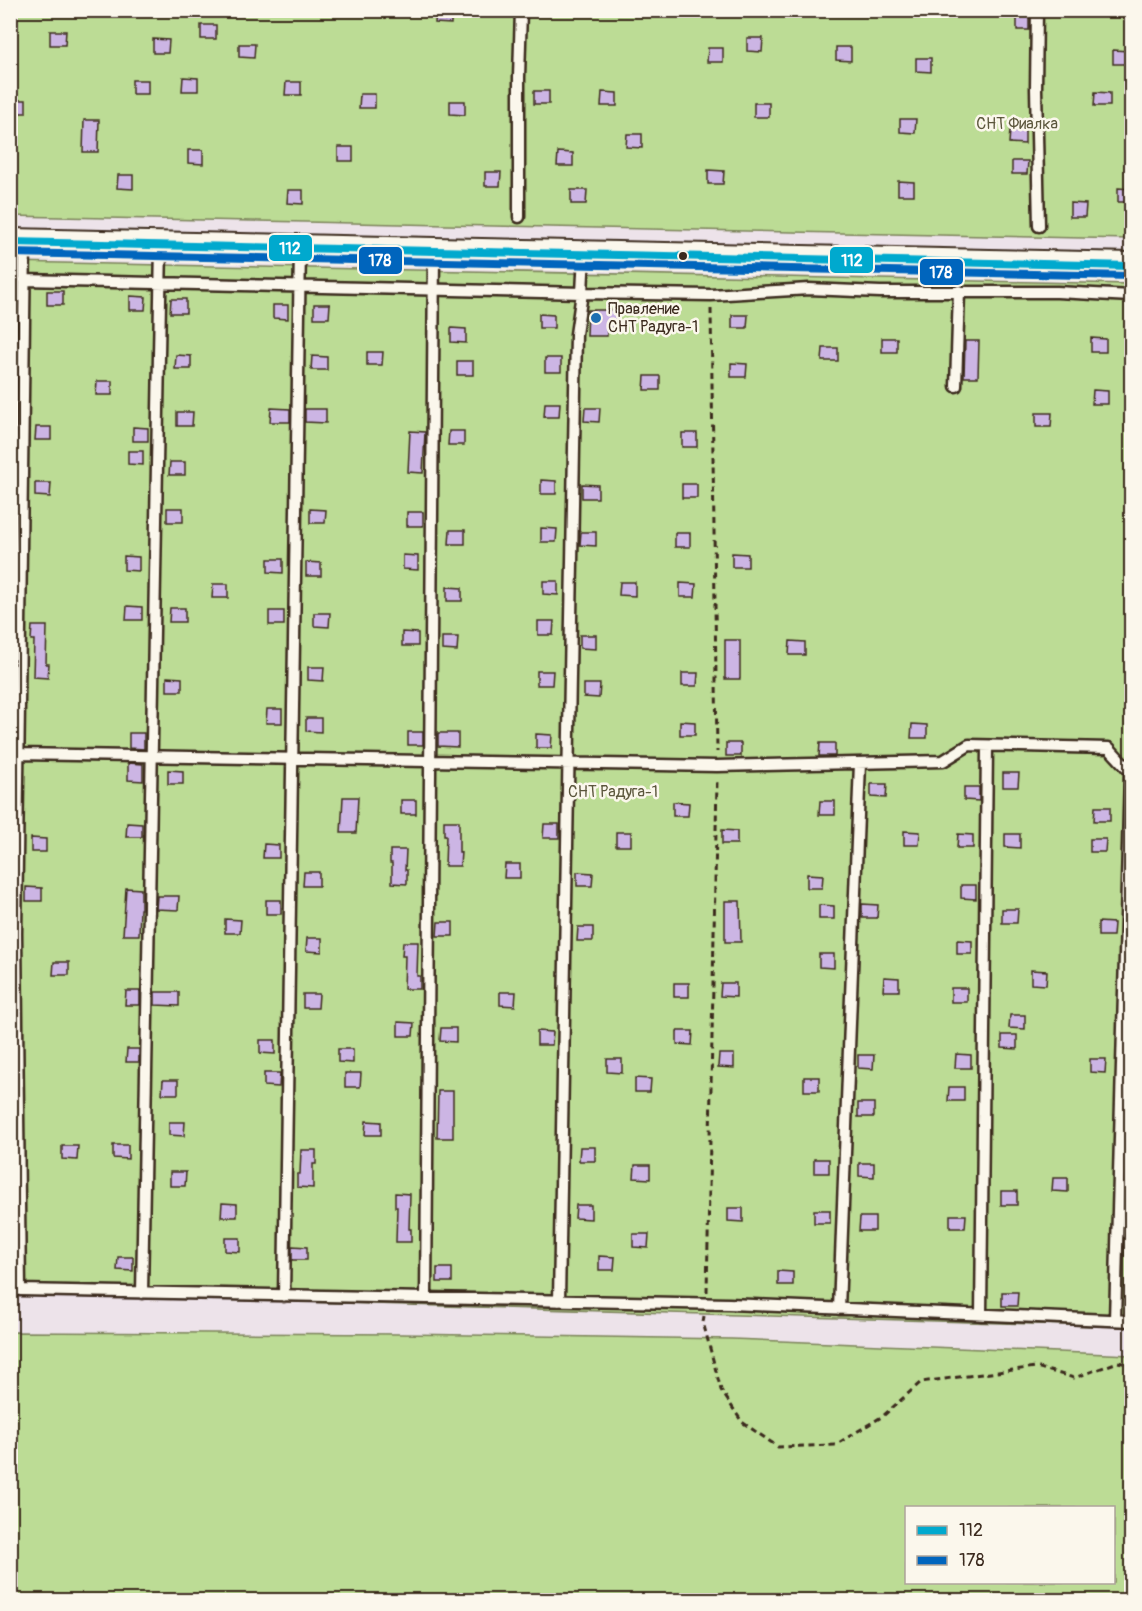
<svg xmlns="http://www.w3.org/2000/svg" width="1142" height="1611" font-family="Pangolin,sans-serif">
	<rect width="100%" height="100%" fill="#ede3ea"/>
	<filter id="ink" filterUnits="userSpaceOnUse"><feTurbulence type="fractalNoise" baseFrequency=".0167" numOctaves="2"/><feDisplacementMap in="SourceGraphic" scale="12" xChannelSelector="R" yChannelSelector="G"/><feConvolveMatrix kernelMatrix="1 2 1 2 8 2 1 2 1" color-interpolation-filters="sRGB"/></filter>
	<g filter="url(#ink)">
		<!-- green -->
		<path fill="#bcdc95" stroke="#7c835a" stroke-width="1.5" fill-rule="evenodd" d="M11 11H1131V239L11 216Z
			M11 262 1131 284V1327L11 1293Z
			M11 1332 402 1334 732 1339 1131 1355V1600H11ZM906 1508H1114V1582H906Z"/>
		<!-- building -->
		<path fill="#ccb5e4" stroke="#3b2a1e" stroke-width="1.5" d="M436 10H451V24L435 23Z
			M1017 16 1029 17V30H1017Z
			M201 25H216V39H201Z
			M50 31H66L65 45H50Z
			M747 38H763L762 52 747 51Z
			M153 39 169 40 168 53H153Z
			M239 44H255L254 58 239 57Z
			M836 47H851V61L836 60Z
			M708 48H723V62H707Z
			M1113 50 1129 51 1128 64H1113Z
			M916 58H931V72L916 71Z
			M183 77 198 78V91H182Z
			M132 80H148V94H132Z
			M286 82H301V95H285Z
			M534 91H549V104H534Z
			M602 92 617 93V106H601Z
			M1095 92 1110 93V106H1094Z
			M360 94H375V108H359Z
			M11 100H26V113H11Z
			M450 101H465V115L450 114Z
			M754 103H769V117H754Z
			M900 119H916L915 133 900 132Z
			M84 120H99L98 152H83Z
			M1010 130H1025V144L1009 143Z
			M627 134H642V148L626 147Z
			M338 147H353V161H338Z
			M188 150H203V164L188 163Z
			M558 152 573 153V166H557Z
			M1012 161H1028L1027 174H1012Z
			M708 170 724 171 723 184H708Z
			M485 172H501L500 186H485Z
			M118 175H133V189L117 188Z
			M898 181 914 182V195H898Z
			M1118 188 1131 189V202H1118Z
			M288 190H303V204L287 203Z
			M571 190H587L586 204H571Z
			M1070 203 1086 204 1085 217H1070Z
			M47 291H63V305H47Z
			M130 296 146 297 145 310H130Z
			M171 299H186V313H170Z
			M314 304H330L329 318H314Z
			M273 305H288V319L273 318Z
			M588 310H618L617 328H607V336H587Z
			M539 314 554 315V328H539Z
			M732 315H748L747 328H732Z
			M451 328 466 329V343L451 342Z
			M882 338H897V352H882Z
			M1091 338 1106 339V352H1091Z
			M965 341H979L978 377H964Z
			M823 348H838V361H822Z
			M367 352H383L382 365H367Z
			M176 355 191 356V369H175Z
			M312 356 327 357V370H311Z
			M545 358H561V372H545Z
			M457 361H473V375H457Z
			M731 363 747 364 746 377H731Z
			M645 376H660V390H644Z
			M97 381H112V395H96Z
			M1093 390 1108 391V404H1092Z
			M545 403H560L559 417H544Z
			M271 408 290 409V422H270Z
			M585 408H600L599 422 584 421Z
			M305 409H326V423L305 422Z
			M177 412H193L192 426H177Z
			M1036 413H1052L1051 427H1036Z
			M36 427H51V440H35Z
			M133 427 148 428V441H133Z
			M410 431 425 432 423 473 408 472Z
			M449 431H464V445H448Z
			M682 433H697V447H682Z
			M128 451H143V465L128 464Z
			M170 462H185V475H169Z
			M541 480 556 481V494H541Z
			M35 483H51L50 497 35 496Z
			M582 484 598 485V498H582Z
			M682 484H697V498H682Z
			M167 508H183V522H167Z
			M310 509 326 510 325 523H310Z
			M407 512H423V526H407Z
			M541 528 557 529 556 542H541Z
			M450 530H465V544H449Z
			M581 532H596V546L580 545Z
			M675 533H690V547H675Z
			M732 553 748 554V567H732Z
			M403 555 418 556V570L403 569Z
			M124 556 139 557V571L124 570Z
			M268 559H283V573L268 572Z
			M306 562 321 563V576H306Z
			M543 581H558V595L543 594Z
			M620 582H635V596L619 595Z
			M680 583 696 584 695 597H680Z
			M213 584H228V598H212Z
			M447 587 462 588V601H447Z
			M127 606 142 607V620H126Z
			M170 608H185V622H169Z
			M269 611H284V625H269Z
			M314 613H330L329 627 314 626Z
			M538 621H554L553 635H538Z
			M32 626H47L46 664H49L48 678 33 677 34 640H31Z
			M402 632 418 633V646H402Z
			M580 635H596V649L580 648Z
			M442 637H458L457 651 442 650Z
			M725 640H740V679H725Z
			M790 641 805 642V655H789Z
			M308 667H324L323 681 308 680Z
			M537 671H553L552 685H537Z
			M682 673H698L697 686H682Z
			M167 677 182 678V691H167Z
			M584 684H600L599 698 584 697Z
			M267 709H282V723H266Z
			M306 718H321V732L306 731Z
			M680 721 695 722V735H680Z
			M912 724 927 725V738H911Z
			M408 732H423V745H408Z
			M129 733H144V749L129 748Z
			M438 733H458V747L438 746Z
			M536 734 552 735 551 748H536Z
			M726 743H741V756H726Z
			M820 743H835V756H819Z
			M128 763 143 764V781L128 780Z
			M168 770 183 771V784H168Z
			M1003 773H1019L1018 787H1003Z
			M871 784H887L886 798 871 797Z
			M964 787H979V801L964 800Z
			M343 797H358L356 833H341Z
			M401 800H416V814H401Z
			M820 801H835V815H819Z
			M673 802 689 803 688 816H673Z
			M1095 807H1110V821H1094Z
			M444 821H459V852H461L460 866H445L446 835H444Z
			M127 823 142 824V837H126Z
			M544 824H559V838H543Z
			M722 830 737 831V844H722Z
			M904 831 920 832 919 845H904Z
			M616 832H631V846H616Z
			M958 834 973 835V848H957Z
			M1005 834H1020V848L1005 847Z
			M31 838 46 839V852H31Z
			M1090 839H1106L1105 852H1090Z
			M264 844 279 845V858H263Z
			M390 850H406L405 870H407V884L392 883V863H390Z
			M505 864H520V878H504Z
			M304 872H319V886H303Z
			M577 872 593 873 592 886H577Z
			M807 874 823 875 822 888H807Z
			M961 885H976V899L961 898Z
			M26 887 42 888V901H26Z
			M126 888 141 889V909H140L139 935H123Z
			M157 896H179L178 910 156 909Z
			M266 900H281V914H266Z
			M725 901H740L741 942H725Z
			M862 904 878 905 877 918H862Z
			M819 905 834 906V919H819Z
			M1002 909H1018L1017 923H1002Z
			M225 919 241 920 240 933H225Z
			M438 922H453V936H437Z
			M1098 922 1114 923 1113 936H1098Z
			M578 927H593V941H577Z
			M307 938H322V952L306 951Z
			M957 940 972 941V954H957Z
			M403 942H418L417 976H420V989H404L405 956H402Z
			M819 954H834V968L819 967Z
			M54 962H69V975H53Z
			M1031 970 1047 971 1046 985 1031 984Z
			M884 977 899 978V991H883Z
			M674 983H689V997H674Z
			M721 983H736V997L720 996Z
			M951 988H967V1002H951Z
			M126 991H140V1005H125Z
			M155 992H179V1006L155 1005Z
			M500 992H516L515 1006 500 1005Z
			M303 994H319L318 1008H303Z
			M1010 1015H1025V1029L1009 1028Z
			M398 1022 414 1023 413 1036H398Z
			M441 1028H456V1042L440 1041Z
			M537 1031 553 1032 552 1045H537Z
			M677 1031H693L692 1045 677 1044Z
			M1002 1035H1017V1049L1002 1048Z
			M260 1040H275V1054L260 1053Z
			M127 1049H139V1062H126Z
			M338 1049H353V1063L338 1062Z
			M719 1054H734V1068L718 1067Z
			M956 1054 971 1055V1068H955Z
			M858 1055H874L873 1069 858 1068Z
			M607 1059H622V1073L607 1072Z
			M1090 1059H1106L1105 1073 1090 1072Z
			M264 1073H280L279 1087 264 1086Z
			M345 1073H361L360 1087H345Z
			M804 1077H819V1091H804Z
			M635 1078 651 1079 650 1092H635Z
			M163 1080H178V1094H162Z
			M949 1087H964V1101H948Z
			M438 1091H453V1138H437Z
			M858 1103H874V1117H858Z
			M366 1121 381 1122V1135H365Z
			M169 1122H185L184 1136 169 1135Z
			M113 1145H128V1159L113 1158Z
			M62 1146H78L77 1160 62 1159Z
			M580 1147H595V1161H579Z
			M301 1150H316V1164H313V1188L297 1187V1174H300Z
			M814 1159H829V1173H814Z
			M859 1163H874V1177L859 1176Z
			M635 1165H650V1179L634 1178Z
			M170 1172H186L185 1186H170Z
			M1053 1178H1068V1192L1052 1191Z
			M1001 1191H1017V1205H1001Z
			M395 1193 410 1194 409 1229H411V1242H396L397 1207H395Z
			M222 1203 237 1204V1217H221Z
			M576 1205H591V1219L575 1218Z
			M728 1208H743V1222L728 1221Z
			M814 1210H830V1223H814Z
			M950 1215H966L965 1228H950Z
			M860 1217H875V1231H859Z
			M633 1234H649L648 1248 633 1247Z
			M225 1238H240V1252L225 1251Z
			M292 1246 307 1247V1260H292Z
			M599 1256 615 1257 614 1270H599Z
			M118 1257H133V1271L117 1270Z
			M437 1268H452V1282H437Z
			M778 1271 793 1272V1285H778Z
			M1002 1292H1018L1017 1306H1002Z"/>
		<g fill="none" stroke-linecap="round" stroke-linejoin="round">
			<defs>
				<path id="service" d="M1037 10 1036 89 1039 226
					M519 217V77L521 10
					M25 243 16 934 20 1290 729 1304 1132 1321
					M584 254 582 293 711 295 809 289 880 292H1057L1131 296
					M24 280 582 293 576 334 559 1301
					M956 386 959 291
					M18 754 717 766 943 761 969 745 1109 748 1132 773
					M142 1293 161 245
					M284 1296 300 248
					M426 1298 434 251
					M839 1309 860 763
					M981 1315 987 746
					M1115 1320 1130 773"/>
				<path id="tertiary" d="M10 242 1132 266"/>
			</defs>
			<!-- service casing -->
			<use href="#service" stroke="#3b2a1e" stroke-width="15"/>
			<!-- tertiary casing -->
			<use href="#tertiary" stroke="#3b2a1e" stroke-width="30"/>
			<!-- path -->
			<path stroke="#3b2a1e" stroke-width="3" stroke-dasharray="6 4.5" stroke-linecap="butt" d="M711 309 717 752
				M707 1292 717 780
				M704 1316 703 1322 721 1390 742 1422 778 1447 835 1445 883 1416 921 1382 1036 1367 1074 1378 1118 1362 1132 1365"/>
			<!-- service -->
			<use href="#service" stroke="#fbf7ec" stroke-width="10"/>
			<!-- tertiary -->
			<use href="#tertiary" stroke="#fbf7ec" stroke-width="26"/>
			<defs>
				<path id="bus-1" d="M10 242 1132 266"/>
				<path id="bus-2" d="M10 253 1132 276"/>
			</defs>
			<!-- bus-1 casing -->
			<use href="#bus-1" stroke="#fbf7ec" stroke-width="12"/>
			<!-- bus-2 casing -->
			<use href="#bus-2" stroke="#fbf7ec" stroke-width="12"/>
			<!-- bus-1 -->
			<use href="#bus-1" stroke="#00a9ce" stroke-width="8"/>
			<!-- bus-2 -->
			<use href="#bus-2" stroke="#0065bd" stroke-width="8"/>
		</g>
	</g>
	<!-- markers -->
	<circle fill="#3b2a1e" stroke="#fbf7ec" stroke-width="2" cx="683" cy="256" r="5"/>
	<circle fill="#1f6fb2" stroke="#fbf7ec" stroke-width="2" cx="596" cy="318" r="6"/>
	<g text-anchor="middle" dominant-baseline="central" stroke-width="5" stroke-linejoin="round" paint-order="stroke">
		<!-- park labels -->
		<g font-size="16" fill="#5b563c" stroke="#fbf7ec">
			<text x="1017" y="124">СНТ Фиалка</text>
			<text x="613" y="792">СНТ Радуга-1</text>
		</g>
		<!-- poi labels -->
		<g font-size="16" fill="#3b2a1e" stroke="#fbf7ec" text-anchor="start">
			<text x="608" y="309">Правление<tspan x="608" dy="18">СНТ Радуга-1</tspan></text>
		</g>
	</g>
	<g stroke="#fbf7ec" stroke-width="2">
		<rect x="268" y="234" width="45" height="28" rx="6" fill="#00a9ce"/>
		<rect x="829" y="246" width="45" height="28" rx="6" fill="#00a9ce"/>
		<rect x="358" y="246" width="45" height="29" rx="6" fill="#0065bd"/>
		<rect x="919" y="258" width="45" height="28" rx="6" fill="#0065bd"/>
	</g>
	<g font-size="16" text-anchor="middle" font-weight="bold" fill="#fff">
		<text x="290" y="254">112</text>
		<text x="852" y="266">112</text>
		<text x="380" y="266">178</text>
		<text x="941" y="278">178</text>
	</g>
	<!-- margin -->
	<rect width="1142" height="1611" fill="none" stroke="#fbf7ec" stroke-width="36"/>
	<rect x="18" y="18" width="1106" height="1575" fill="none" stroke="#3b2a1e" stroke-width="2" filter="url(#ink)"/>
	<!-- legend -->
	<rect x="905" y="1506" width="210" height="78" fill="#fbf7ec" stroke="#aea59a" stroke-width="1.5"/>
	<rect x="917" y="1526" width="30" height="9" fill="#00a9ce" stroke="#aea59a" stroke-width="1.5"/>
	<text x="959" y="1536" font-size="18" fill="#3b2a1e">112</text>
	<rect x="917" y="1556" width="30" height="9" fill="#0065bd" stroke="#aea59a" stroke-width="1.5"/>
	<text x="959" y="1566" font-size="18" fill="#3b2a1e">178</text>
</svg>
